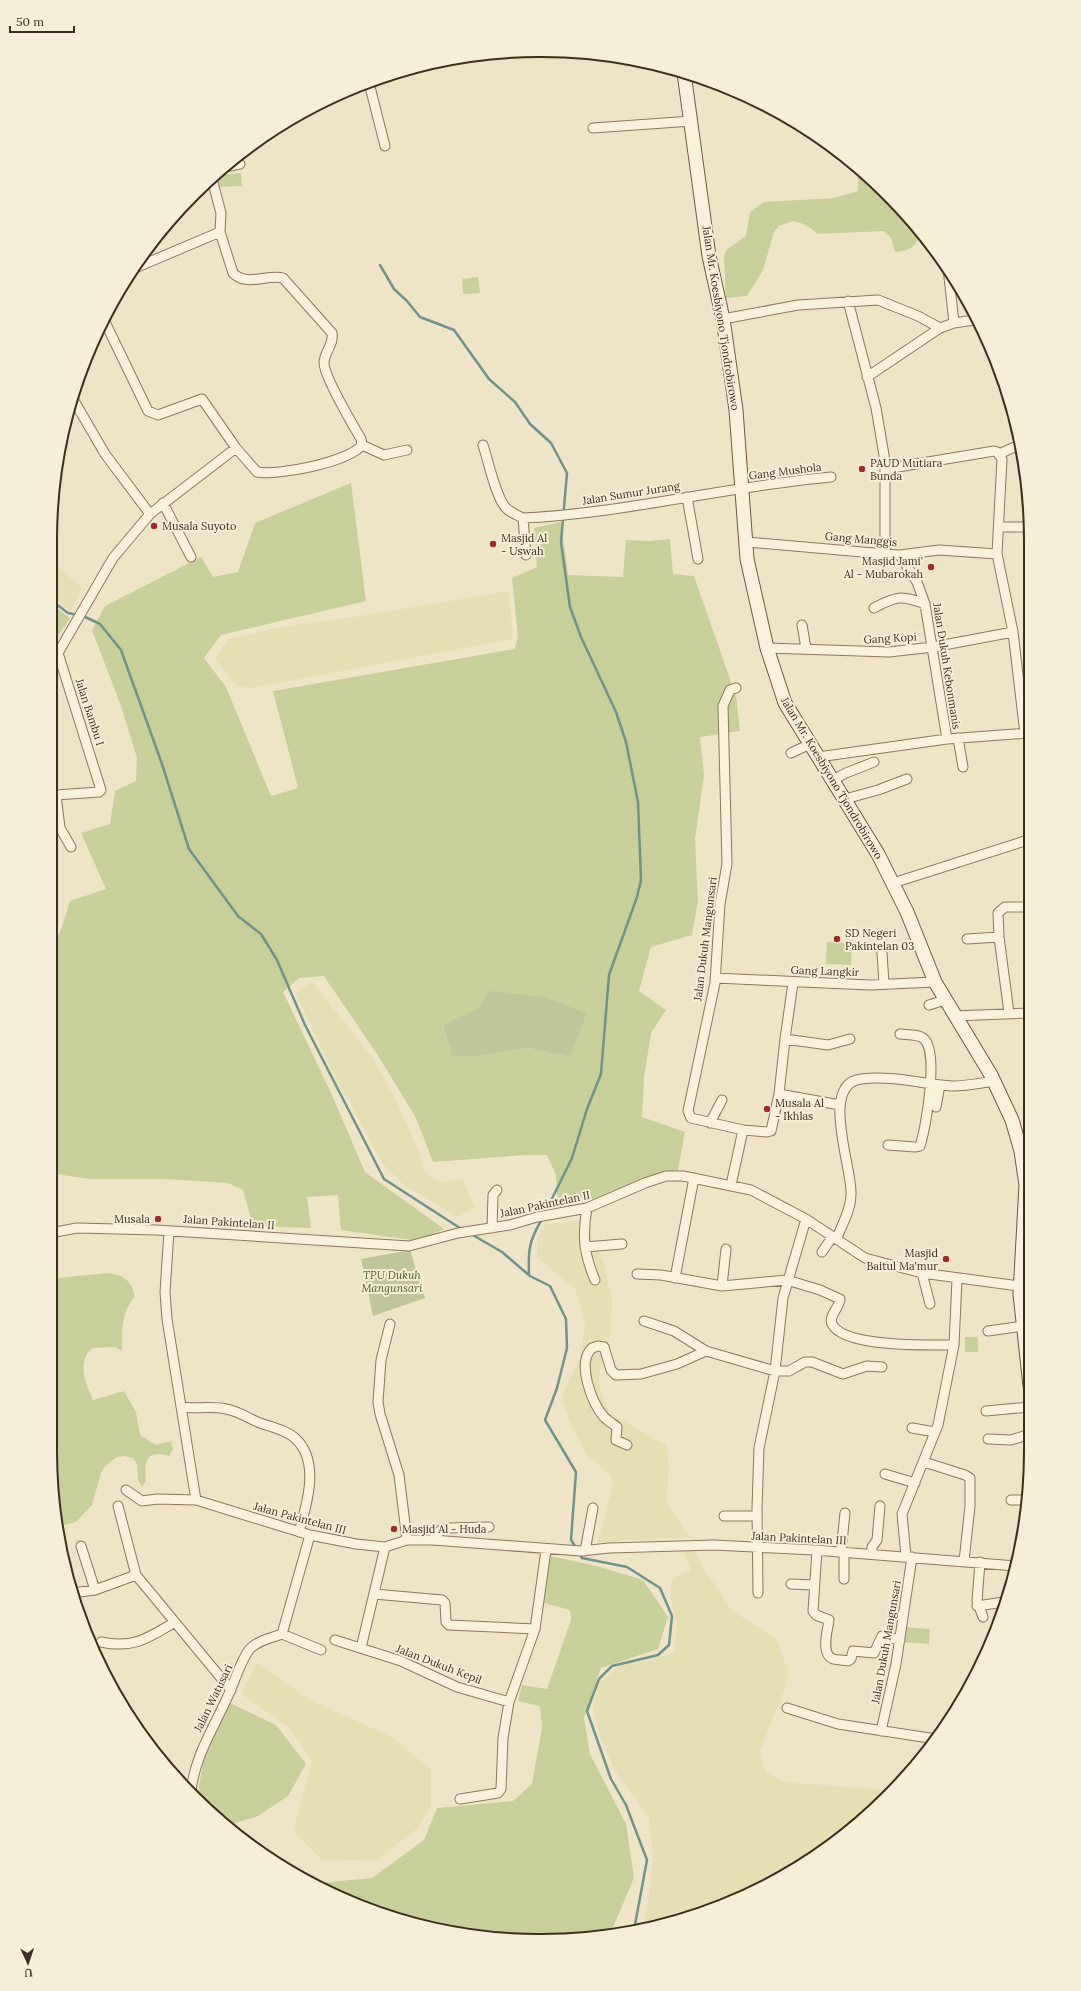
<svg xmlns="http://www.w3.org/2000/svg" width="1081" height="1991" font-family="Lora,serif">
	<rect width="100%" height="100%" fill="#f0e4c8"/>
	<!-- farmland -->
	<path fill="#e6deb5" d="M51 560 82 588 71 611 51 596Z
		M509 591 513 639 252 688 237 686 215 659 229 639 282 627 360 616Z
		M312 982 373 1058 398 1104 418 1149 425 1173 444 1183 462 1178 475 1207 454 1218 450 1212 405 1186 382 1163 331 1068 295 993Z
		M588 1219 591 1234 604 1264 612 1301 611 1333 603 1357 598 1383 610 1413 667 1446 669 1469 666 1502 690 1537 598 1542 613 1484 610 1475 586 1454 572 1427 561 1397 580 1358 585 1323 575 1289 537 1257 538 1237 544 1225Z
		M682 1550H694L704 1571 715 1584 731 1610 776 1639 789 1672 780 1704 770 1724 760 1752 765 1772 785 1782 886 1790 888 1793 864 1819 813 1858 728 1904 667 1924 641 1929 647 1909 653 1856 649 1817 615 1771 599 1735 593 1705 599 1683 619 1666 674 1653 677 1625 670 1596 672 1579 691 1570Z
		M257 1662 308 1699 392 1737 431 1770V1805L418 1828 377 1860 323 1861 295 1832 297 1815 312 1761 289 1728 242 1694Z"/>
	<!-- green -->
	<path fill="#c9cf9b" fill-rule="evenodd" d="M858 167 864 172 919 234C916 248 908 251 895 252L891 238 884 231 818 234 806 225 794 221 779 226 774 232 763 270 747 296 726 298 724 257 726 250 746 236 750 212 764 202 834 198 858 191Z
		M241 173 242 186 217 187V175Z
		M478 277 480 293 463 294 462 279Z
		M351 483 366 601 221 635 204 658 226 687 271 796 298 788 273 691 515 649 518 636 512 578 537 567 534 528 561 522 568 575 623 577 626 540 649 541 670 539 673 574 694 576 736 696 740 731 700 737 704 775 695 839 698 901 692 935 651 947 639 991 666 1010 651 1033 644 1078 642 1117 685 1132 677 1175 558 1209 556 1175 547 1155H526L433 1162 416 1118 377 1054 324 976 299 978 283 992 332 1095 365 1172 444 1229 419 1241 341 1230 338 1195 307 1197 311 1228 253 1226 243 1190 228 1183 165 1179H89L50 1173 51 936 60 933 70 901 106 889 81 833 110 824 115 791 136 781 137 758 121 706 92 630 105 606 201 557 213 577 238 572 255 523ZM480 1007H570L587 1013 571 1057 528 1048 479 1056 452 1057 443 1025Z
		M51 604 70 618 51 646Z
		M827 942 852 943 851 965 826 964Z
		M108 1273C124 1275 132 1281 135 1297 121 1311 122 1332 122 1351L115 1347 92 1348C76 1364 86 1383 93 1400L124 1391 136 1412 140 1435 156 1445 171 1441 173 1449 169 1456C146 1449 144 1462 146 1481L142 1487 138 1480 137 1464 133 1458 124 1456 117 1457 105 1466 101 1473 92 1505 76 1522 57 1527 50 1450V1283L58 1278Z
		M965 1337H978V1352H965Z
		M550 1556 597 1566 643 1580 668 1617 658 1649 601 1668 584 1718 590 1754 626 1824 634 1878 610 1934 573 1940H508L414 1924 353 1904 304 1877 319 1883 372 1878 424 1840 437 1808 513 1801 532 1784 542 1728 540 1706 518 1701 522 1685 547 1689 571 1620 570 1610 544 1603Z
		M905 1627 930 1629 929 1644 903 1642Z
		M230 1703 276 1725 306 1764 288 1796 258 1816 226 1826 197 1798 205 1751Z"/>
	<!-- cemetery -->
	<path fill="#bfc49a" d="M488 991 543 997 587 1013 571 1057 528 1048 479 1056 452 1057 443 1025 480 1007Z
		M410 1250 425 1298 373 1316 361 1259Z"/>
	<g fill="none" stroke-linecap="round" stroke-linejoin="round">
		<!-- stream -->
		<path stroke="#6f938a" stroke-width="2.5" d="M380 265 394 289 407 301 420 317 454 330 489 379 515 402 530 424 551 443 567 473 561 542 570 607 581 637 616 712 626 742 638 802 641 880 637 897 609 975 601 1074 587 1109 572 1158 545 1213
			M51 600 68 613 78 615
			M83 616 100 624 121 650 162 764 189 849 238 916 261 934 277 960 305 1025 384 1179 463 1230
			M471 1234 502 1252 530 1276 550 1286 566 1319 567 1348 557 1388 545 1420 576 1472 571 1540 577 1549
			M529 1275C528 1250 529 1241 542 1219
			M579 1553 582 1558 627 1567 660 1588 672 1616 669 1645 658 1655 612 1666 599 1679 587 1711 611 1779 626 1805 647 1860 634 1930"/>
		<defs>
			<path id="street" d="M369 83 385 146
				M593 128 692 121
				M225 167 240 164
				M135 268 220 232
				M948 268 954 323
				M848 301 876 408 885 461V554
				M723 319 798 305 878 300 918 316 940 328 954 323 974 320
				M105 322 148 411 158 415 202 399 236 448 257 472C278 476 349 462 362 445L361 439C353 425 324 377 324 363 324 352 334 345 332 333L283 278C266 274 247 287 233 273L220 232 221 213 212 179
				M867 377 940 328
				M73 399 105 454 150 514
				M362 445 384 455 407 450
				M483 445C488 460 496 498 506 508 511 513 517 515 523 518 627 513 728 486 831 477
				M999 454 1019 445
				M886 469 994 451 997 452 1002 459 997 554 1013 632 1025 734
				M687 497 698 559
				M163 503 191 557
				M523 518 526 555
				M999 527H1027
				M747 542 885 554 900 555 939 550 997 554
				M900 555 917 582 925 604 947 739
				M874 608C896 596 902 595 925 604
				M802 625 806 648
				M767 648 889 652 933 647 1013 632
				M58 653 113 558 150 514 236 448
				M736 688 730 690 723 706 727 864 720 904 715 983 688 1111 691 1118 743 1130
				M958 738 963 767
				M791 753 810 744
				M818 757 947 739 1028 733
				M833 780 846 773 874 762
				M56 795 60 828 71 847
				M51 797 56 795 99 792 101 790 58 653
				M845 799 878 790 907 779
				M893 883 1028 840
				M881 937 884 984
				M967 939 999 937
				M715 978 870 985 935 982
				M929 1005 945 1000
				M1009 1013 999 937 998 913 1005 907H1028
				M954 1016 1028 1013
				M785 1039 828 1045 850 1039
				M779 1094 785 1039 793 983
				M936 1107 940 1085
				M710 1123 722 1100
				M888 1145 915 1147 920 1146C926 1128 939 1052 924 1039 919 1034 907 1035 900 1034
				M731 1185 743 1130 767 1132 771 1131 779 1094 840 1105
				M587 1208C582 1236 584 1254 595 1280
				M492 1228 493 1195 497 1190
				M169 1231 165 1292 167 1319 196 1500
				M50 1233 77 1228 156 1230 409 1246 458 1233 510 1225 537 1217 587 1208 645 1183 666 1176H683L751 1190 806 1219 865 1258 922 1273 1019 1286
				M837 1238C842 1224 851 1210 851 1195 853 1169 819 1084 861 1079 892 1075 922 1084 952 1086 967 1086 981 1083 995 1081
				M585 1247 622 1244
				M822 1252 833 1236
				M922 1273 930 1304
				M637 1274 661 1275 722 1286 787 1280 820 1290 840 1299C840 1307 828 1316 832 1324 844 1348 930 1345 954 1345
				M675 1278 694 1178
				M722 1286 726 1249
				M644 1321 674 1331 706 1351
				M390 1324 381 1360 378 1402 380 1414 399 1475 407 1540
				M988 1331 1023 1326
				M181 1407C196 1409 212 1406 226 1409 239 1411 249 1419 260 1423 271 1427 287 1430 296 1439 320 1462 307 1504 299 1532
				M986 1411 1030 1407
				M912 1428 935 1432
				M988 1439 1011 1440 1030 1434
				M627 1445 616 1440 617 1427C613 1424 608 1421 604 1417 592 1403 576 1363 592 1348L598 1346 604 1347 611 1370 616 1375 641 1374 677 1364 706 1351 775 1371H789L805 1362H812L843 1374 867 1366 882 1367
				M924 1462 965 1475 970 1478V1506L964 1561
				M885 1474 915 1483
				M126 1490 142 1501 157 1499 196 1500 310 1535 356 1544 385 1547 407 1540H432L581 1551 609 1548 714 1545 815 1550 1016 1566
				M1011 1500H1027
				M118 1506 136 1575 231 1690
				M724 1516H757
				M310 1535 282 1634 321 1650
				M432 1540 441 1530 448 1528 489 1527
				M81 1546 95 1590
				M817 1550 813 1611 816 1615 829 1620C828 1629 820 1654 833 1659 837 1660 844 1660 848 1661L851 1659 853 1651 874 1653 882 1636 900 1640
				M585 1551 593 1508
				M841 1552 845 1513
				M872 1554V1547L877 1540 880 1506
				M906 1556 902 1514 938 1425 954 1345 957 1279
				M980 1562 977 1601 983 1617
				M844 1579V1553
				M791 1584 814 1585
				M72 1593 95 1590 136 1575
				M758 1593 757 1508 759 1448 775 1371 783 1298 806 1219
				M374 1594 442 1600 445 1603 446 1622 449 1625 535 1629
				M977 1606 1004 1602
				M335 1640 401 1661 457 1687 509 1702
				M101 1642C134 1649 148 1638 175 1622
				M361 1648 385 1547
				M787 1708 838 1724 936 1739
				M881 1731 896 1664 912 1557
				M191 1791C195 1756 213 1729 227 1698 234 1684 240 1662 249 1650 256 1641 271 1638 282 1634
				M460 1799 498 1793 501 1789 503 1738 509 1702 535 1629 546 1550"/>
			<path id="secondary" d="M684 73 709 256 723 319 736 410 747 559 767 648 785 703 878 854 907 912 935 982 991 1075 1012 1120 1021 1151 1026 1185 1020 1294 1030 1386"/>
		</defs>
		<!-- street casing -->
		<use href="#street" stroke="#8d765c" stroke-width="11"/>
		<!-- secondary casing -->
		<use href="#secondary" stroke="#6f573f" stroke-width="15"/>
		<!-- street -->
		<use href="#street" stroke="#faf1dc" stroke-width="9"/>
		<!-- secondary -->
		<use href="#secondary" stroke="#faf1dc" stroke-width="13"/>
	</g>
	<!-- markers -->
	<g fill="#9e2a2b" stroke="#f7eed8" stroke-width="1.5">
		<circle cx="862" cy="469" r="4"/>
		<circle cx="154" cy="526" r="4"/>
		<circle cx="493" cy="544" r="4"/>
		<circle cx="931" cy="567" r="4"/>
		<circle cx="837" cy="939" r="4"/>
		<circle cx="767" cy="1109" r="4"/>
		<circle cx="158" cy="1219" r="4"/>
		<circle cx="946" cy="1259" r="4"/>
		<circle cx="394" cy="1529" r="4"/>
	</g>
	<g text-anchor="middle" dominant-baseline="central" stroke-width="4" stroke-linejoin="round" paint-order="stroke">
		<!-- street labels -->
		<g font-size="11" fill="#3d2e20" stroke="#f7eed8">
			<text transform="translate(721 318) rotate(81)">Jalan Mr. Koesbiyono Tjondrobirowo</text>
			<text transform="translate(785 471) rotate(-7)">Gang Mushola</text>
			<text transform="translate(631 493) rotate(-9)">Jalan Sumur Jurang</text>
			<text transform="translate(861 539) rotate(5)">Gang Manggis</text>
			<text transform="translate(890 638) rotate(-3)">Gang Kopi</text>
			<text transform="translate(947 666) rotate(81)">Jalan Dukuh Kebonmanis</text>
			<text transform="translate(90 712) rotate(72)">Jalan Bambu I</text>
			<text transform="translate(832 778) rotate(59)">Jalan Mr. Koesbiyono Tjondrobirowo</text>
			<text transform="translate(705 939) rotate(-83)">Jalan Dukuh Mangunsari</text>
			<text transform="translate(825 971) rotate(2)">Gang Langkir</text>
			<text transform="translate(545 1204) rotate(-12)">Jalan Pakintelan II</text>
			<text transform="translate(229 1222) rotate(4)">Jalan Pakintelan II</text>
			<text transform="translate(300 1518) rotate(15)">Jalan Pakintelan III</text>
			<text transform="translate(799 1538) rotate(3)">Jalan Pakintelan III</text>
			<text transform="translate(886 1642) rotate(-80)">Jalan Dukuh Mangunsari</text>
			<text transform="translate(439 1664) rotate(21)">Jalan Dukuh Kepil</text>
			<text transform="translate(213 1698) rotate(-64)">Jalan Watusari</text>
		</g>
		<!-- poi labels -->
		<g font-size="11" fill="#3d2e20" stroke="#f7eed8" text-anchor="start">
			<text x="870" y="463">PAUD Mutiara<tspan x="870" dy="13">Bunda</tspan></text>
			<text x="162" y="526">Musala Suyoto</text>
			<text x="501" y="538">Masjid Al<tspan x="501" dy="13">- Uswah</tspan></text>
			<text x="923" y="561" text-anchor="end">Masjid Jami'<tspan x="923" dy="13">Al - Mubarokah</tspan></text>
			<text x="845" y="933">SD Negeri<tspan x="845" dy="13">Pakintelan 03</tspan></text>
			<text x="775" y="1103">Musala Al<tspan x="775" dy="13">- Ikhlas</tspan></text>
			<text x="150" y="1219" text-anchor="end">Musala</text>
			<text x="938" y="1253" text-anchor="end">Masjid<tspan x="938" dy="13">Baitul Ma'mur</tspan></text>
			<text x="402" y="1529">Masjid Al - Huda</text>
		</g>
		<!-- park labels -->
		<g font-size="11" font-style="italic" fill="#4d5a26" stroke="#f7eed8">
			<text x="392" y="1275">TPU Dukuh<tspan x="392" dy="13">Mangunsari</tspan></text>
		</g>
	</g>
	<!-- crop -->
	<path d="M0 0H1081V1991H0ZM540 57H541A483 483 0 0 1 1024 540V1451A483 483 0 0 1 541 1934H540A483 483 0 0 1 57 1451V540A483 483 0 0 1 540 57Z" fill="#f7eed8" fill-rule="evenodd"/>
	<path fill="none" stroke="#3d2e20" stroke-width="2" d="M540 57H541A483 483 0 0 1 1024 540V1451A483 483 0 0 1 541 1934H540A483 483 0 0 1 57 1451V540A483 483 0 0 1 540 57Z"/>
	<!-- north arrow -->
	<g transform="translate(28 1963) rotate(177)" stroke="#f7eed8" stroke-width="3" paint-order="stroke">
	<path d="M0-3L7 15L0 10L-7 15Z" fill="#3d2e20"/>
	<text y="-6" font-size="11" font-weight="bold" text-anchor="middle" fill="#3d2e20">U</text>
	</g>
	<!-- scale -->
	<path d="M10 26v6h64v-6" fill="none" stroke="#3d2e20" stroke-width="2"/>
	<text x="16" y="26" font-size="12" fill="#3d2e20" stroke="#f7eed8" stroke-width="3" paint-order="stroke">50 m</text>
</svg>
